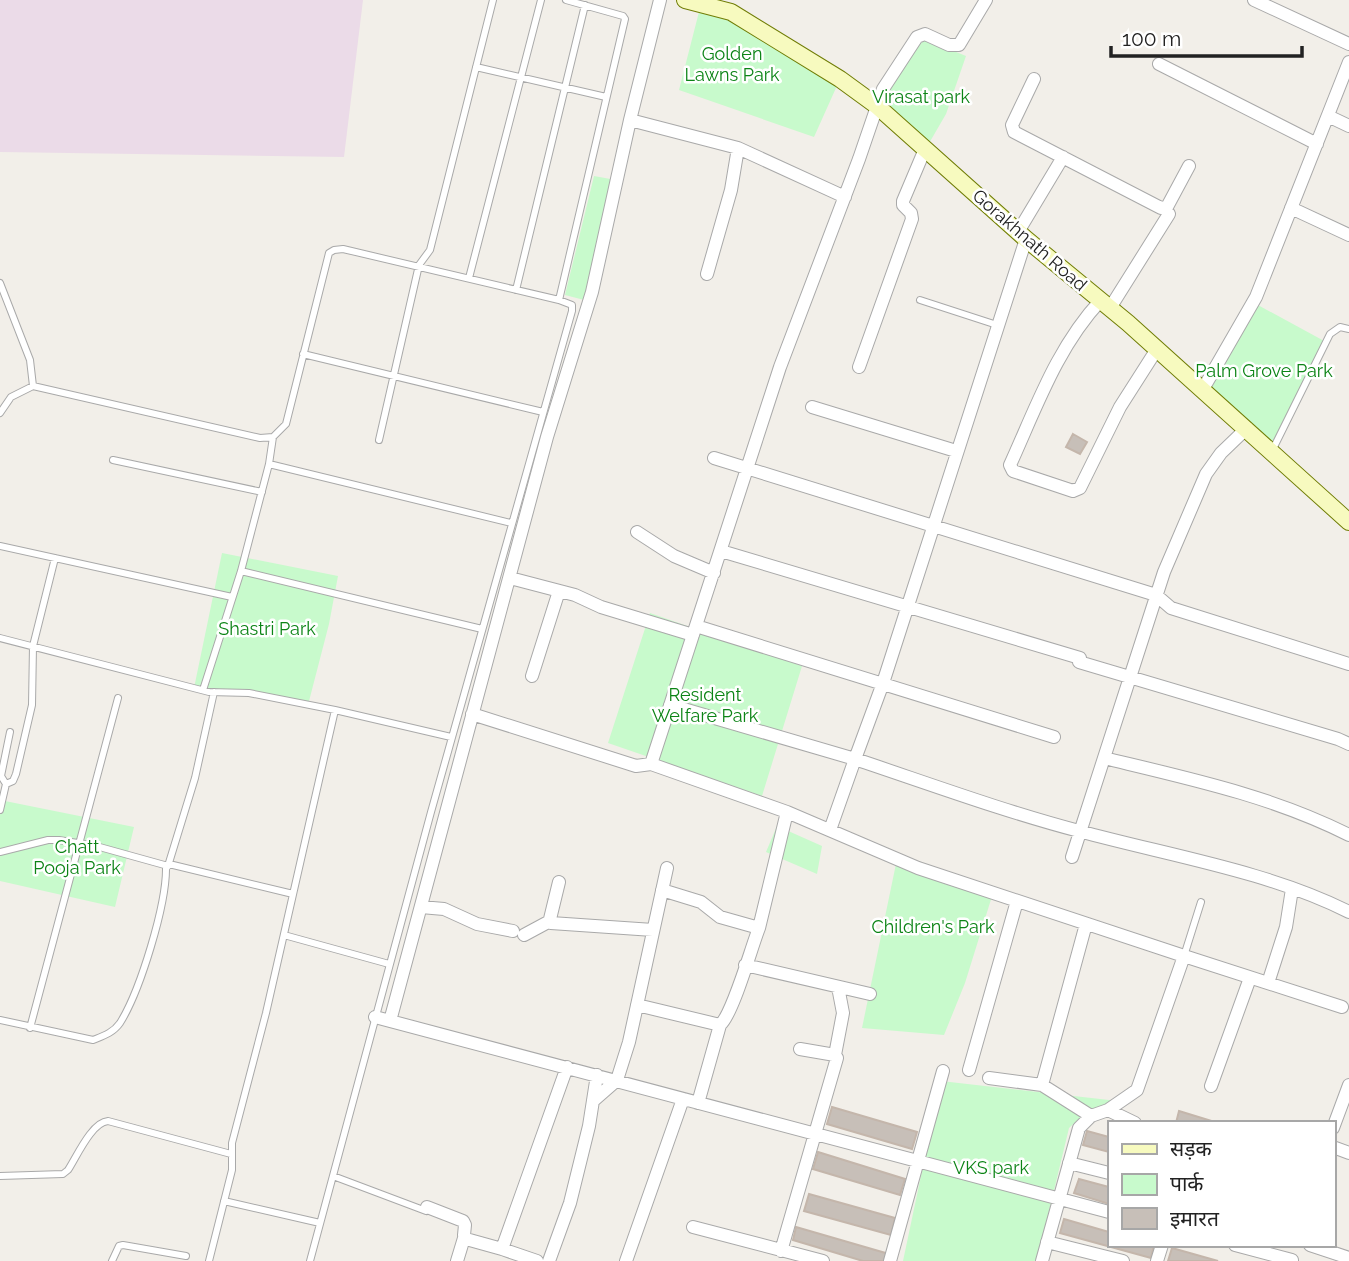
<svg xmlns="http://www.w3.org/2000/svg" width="1349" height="1261" font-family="Raleway,'Noto Sans Devanagari',sans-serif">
	<rect width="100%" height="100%" fill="#f2efe9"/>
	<!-- industrial -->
	<path fill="#ebdbe8" d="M0 0H363L344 157 0 152Z"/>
	<!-- park -->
	<path fill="#c8facc" d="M701 4 840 79 814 137 679 90Z
		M924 39 966 56 946 114 928 145 882 106 887 91Z
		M594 176 616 180 588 301 565 295Z
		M1256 304 1326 342 1271 448 1205 388Z
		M222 553 338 576 329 624 308 705 194 688Z
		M650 613 802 666 762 796 608 743Z
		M0 800 134 827 115 907 0 881Z
		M777 826 822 846 817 874 766 852Z
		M897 859 993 893 965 983 944 1035 862 1028Z
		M941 1081 1118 1101 1084 1114 1069 1128 1037 1261H903Z"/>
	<!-- building -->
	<path fill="#c7bfb8" stroke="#c4b6ab" stroke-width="2" d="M1073 434 1087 442 1080 454 1066 447Z
		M832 1107 917 1132 912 1149 827 1124Z
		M1179 1111 1218 1123H1176Z
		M1087 1131 1109 1137V1152L1083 1145Z
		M818 1152 905 1179 900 1195 813 1169Z
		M1079 1179 1109 1187V1204L1074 1193Z
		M809 1194 895 1218 891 1235 804 1211Z
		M1064 1219 1109 1232V1245H1154L1151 1258 1060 1233Z
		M796 1227 889 1254 887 1261H863L793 1240Z
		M1172 1248 1218 1261H1168Z"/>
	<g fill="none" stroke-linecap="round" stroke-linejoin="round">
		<defs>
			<path id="service" d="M476 67 606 97
				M469 278 541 0
				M0 283 30 360 33 386
				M516 290 585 5
				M920 300 997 325
				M303 354 543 412
				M0 413 11 397 33 386 260 438 273 437 286 424 329 253 334 250 343 249 559 300 625 19 623 16 566 0
				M379 440 419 265 430 250 493 0
				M1273 449 1330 334 1340 327 1349 329
				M113 460 262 492
				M269 464 511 523
				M0 546 232 597
				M241 571 482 629
				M0 638 209 692 249 693 335 710 266 1013 232 1143V1170L209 1261
				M203 690 241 571 269 464 273 437
				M335 710 451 737
				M10 732 1 776 6 784 13 781 16 774 32 705 33 646 55 558
				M0 810 6 784
				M0 852 48 840H59L96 846 168 866 195 778 214 692
				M169 864 293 894
				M284 935 389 964
				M1184 956 1201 902
				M0 1020 93 1040C103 1036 113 1033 120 1023 140 991 167 904 166 866
				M30 1028 118 698
				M0 1176 63 1174 68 1170C77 1156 92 1122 108 1121L231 1154
				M333 1176 426 1211
				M224 1201 320 1223
				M112 1261 119 1246 123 1245 186 1256
				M310 1261 431 812 572 311V305L559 300"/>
			<path id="minor" d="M1254 0 1349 44
				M1159 64 1317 144
				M1034 79 1012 125 1014 132 1161 208 1167 207 1189 166
				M1328 116 1349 126
				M630 120 738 148 731 190 707 274
				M738 148 845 197
				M1291 208 1349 235
				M1018 232 1063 157
				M1026 239 883 683 855 759C930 784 1003 811 1079 831 1166 855 1268 871 1349 912
				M1101 300C1057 347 1036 408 1010 465L1013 471 1073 491 1080 488 1120 407 1157 349
				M1110 308 1169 214
				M859 367 912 219 911 213 903 205V201L925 149
				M1203 389 1256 297 1349 62
				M812 407 956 451
				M714 458 1156 595 1171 608 1349 664
				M637 532 674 556 714 573
				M721 551 1080 658
				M510 578 575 595 601 607 693 635
				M696 626 1054 737
				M1079 662 1338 739 1349 744
				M532 676 559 591
				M670 705 855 759 830 830
				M472 714 636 766 651 764 787 812 918 868 1184 956
				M1104 758C1187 778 1272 796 1349 835
				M651 764 780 367 859 159 883 89 917 37 925 34 949 45H959L986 0
				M1072 857 1164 572 1206 474 1221 453 1247 428
				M559 882 550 919 551 923 653 930
				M421 907 444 909 477 924 513 931
				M1086 924 1042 1085 1091 1116
				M759 928 787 812
				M524 935 550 921
				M745 965 870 994
				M1268 983 1286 927 1292 889
				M637 1005 720 1025C733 1014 751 948 759 928L720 917 701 902 662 890
				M375 1017 1109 1212
				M390 1021 547 437 592 292 630 120 660 0
				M835 1055 843 1013 838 987
				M969 1070 1017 901
				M989 1078 1042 1085
				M1211 1086 1250 978
				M593 1101 617 1080 629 1042 667 868
				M698 1103 720 1025
				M1108 1110 1135 1123
				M1333 1128 1349 1085
				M1333 1147 1349 1153
				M1069 1163 1109 1173
				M427 1207 463 1221 465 1225 464 1235 466 1239 502 1249
				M693 1227 823 1261
				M1047 1242 1123 1261
				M1235 1245 1292 1260
				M1310 1245 1349 1258
				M781 1251 837 1058 835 1055 800 1049
				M457 1261 464 1238
				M537 1261 502 1249 567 1067
				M549 1261 570 1203 589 1126 597 1075
				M626 1261 683 1099
				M890 1261 943 1071
				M1042 1261 1079 1128 1091 1116 1108 1110 1137 1090 1184 956 1342 1007
				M1157 1261 1162 1245"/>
			<path id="secondary" d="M685 0 731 12 840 79 877 106 1026 239 1128 323 1349 522"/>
		</defs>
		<!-- service casing -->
		<use href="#service" stroke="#a9a9a9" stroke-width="8"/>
		<!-- minor casing -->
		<use href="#minor" stroke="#a9a9a9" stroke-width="14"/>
		<!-- secondary casing -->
		<use href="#secondary" stroke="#707d05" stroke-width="18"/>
		<!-- service -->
		<use href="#service" stroke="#fff" stroke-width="6"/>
		<!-- minor -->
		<use href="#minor" stroke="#fff" stroke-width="12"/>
		<!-- secondary -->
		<use href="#secondary" stroke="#f7fabf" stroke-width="16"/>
	</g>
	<g text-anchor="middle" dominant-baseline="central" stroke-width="5" stroke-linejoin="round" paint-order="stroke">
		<!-- park labels -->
		<g font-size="18" fill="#0c8416" stroke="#fff">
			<text x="732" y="53">Golden<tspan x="732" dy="21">Lawns Park</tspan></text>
			<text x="921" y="96">Virasat park</text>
			<text x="1264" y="370">Palm Grove Park</text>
			<text x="267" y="628">Shastri Park</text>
			<text x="705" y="694">Resident<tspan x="705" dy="21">Welfare Park</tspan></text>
			<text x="77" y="846">Chatt<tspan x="77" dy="21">Pooja Park</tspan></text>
			<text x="933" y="926">Children's Park</text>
			<text x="991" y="1167">VKS park</text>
		</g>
		<!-- street labels -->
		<g font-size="18" fill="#222" stroke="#fff">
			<text transform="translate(1030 240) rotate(41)">Gorakhnath Road</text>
		</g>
	</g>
	<!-- legend -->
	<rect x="1108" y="1121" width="228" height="126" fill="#ffffff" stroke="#a7a7a7" stroke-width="2"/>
	<rect x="1122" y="1144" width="35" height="10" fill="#f7fabf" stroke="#a7a7a7" stroke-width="2"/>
	<text x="1170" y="1156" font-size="21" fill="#222222">सड़क</text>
	<rect x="1122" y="1174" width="35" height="21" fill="#c8facc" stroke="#a7a7a7" stroke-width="2"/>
	<text x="1170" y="1191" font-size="21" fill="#222222">पार्क</text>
	<rect x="1122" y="1208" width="35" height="21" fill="#c7bfb8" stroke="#a7a7a7" stroke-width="2"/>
	<text x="1170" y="1226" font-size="21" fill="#222222">इमारत</text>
	<!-- scale -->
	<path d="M1111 46v10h191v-10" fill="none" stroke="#222222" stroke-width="3.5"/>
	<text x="1122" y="46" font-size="21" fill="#222222" stroke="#ffffff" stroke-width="5" paint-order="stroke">100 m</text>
</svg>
